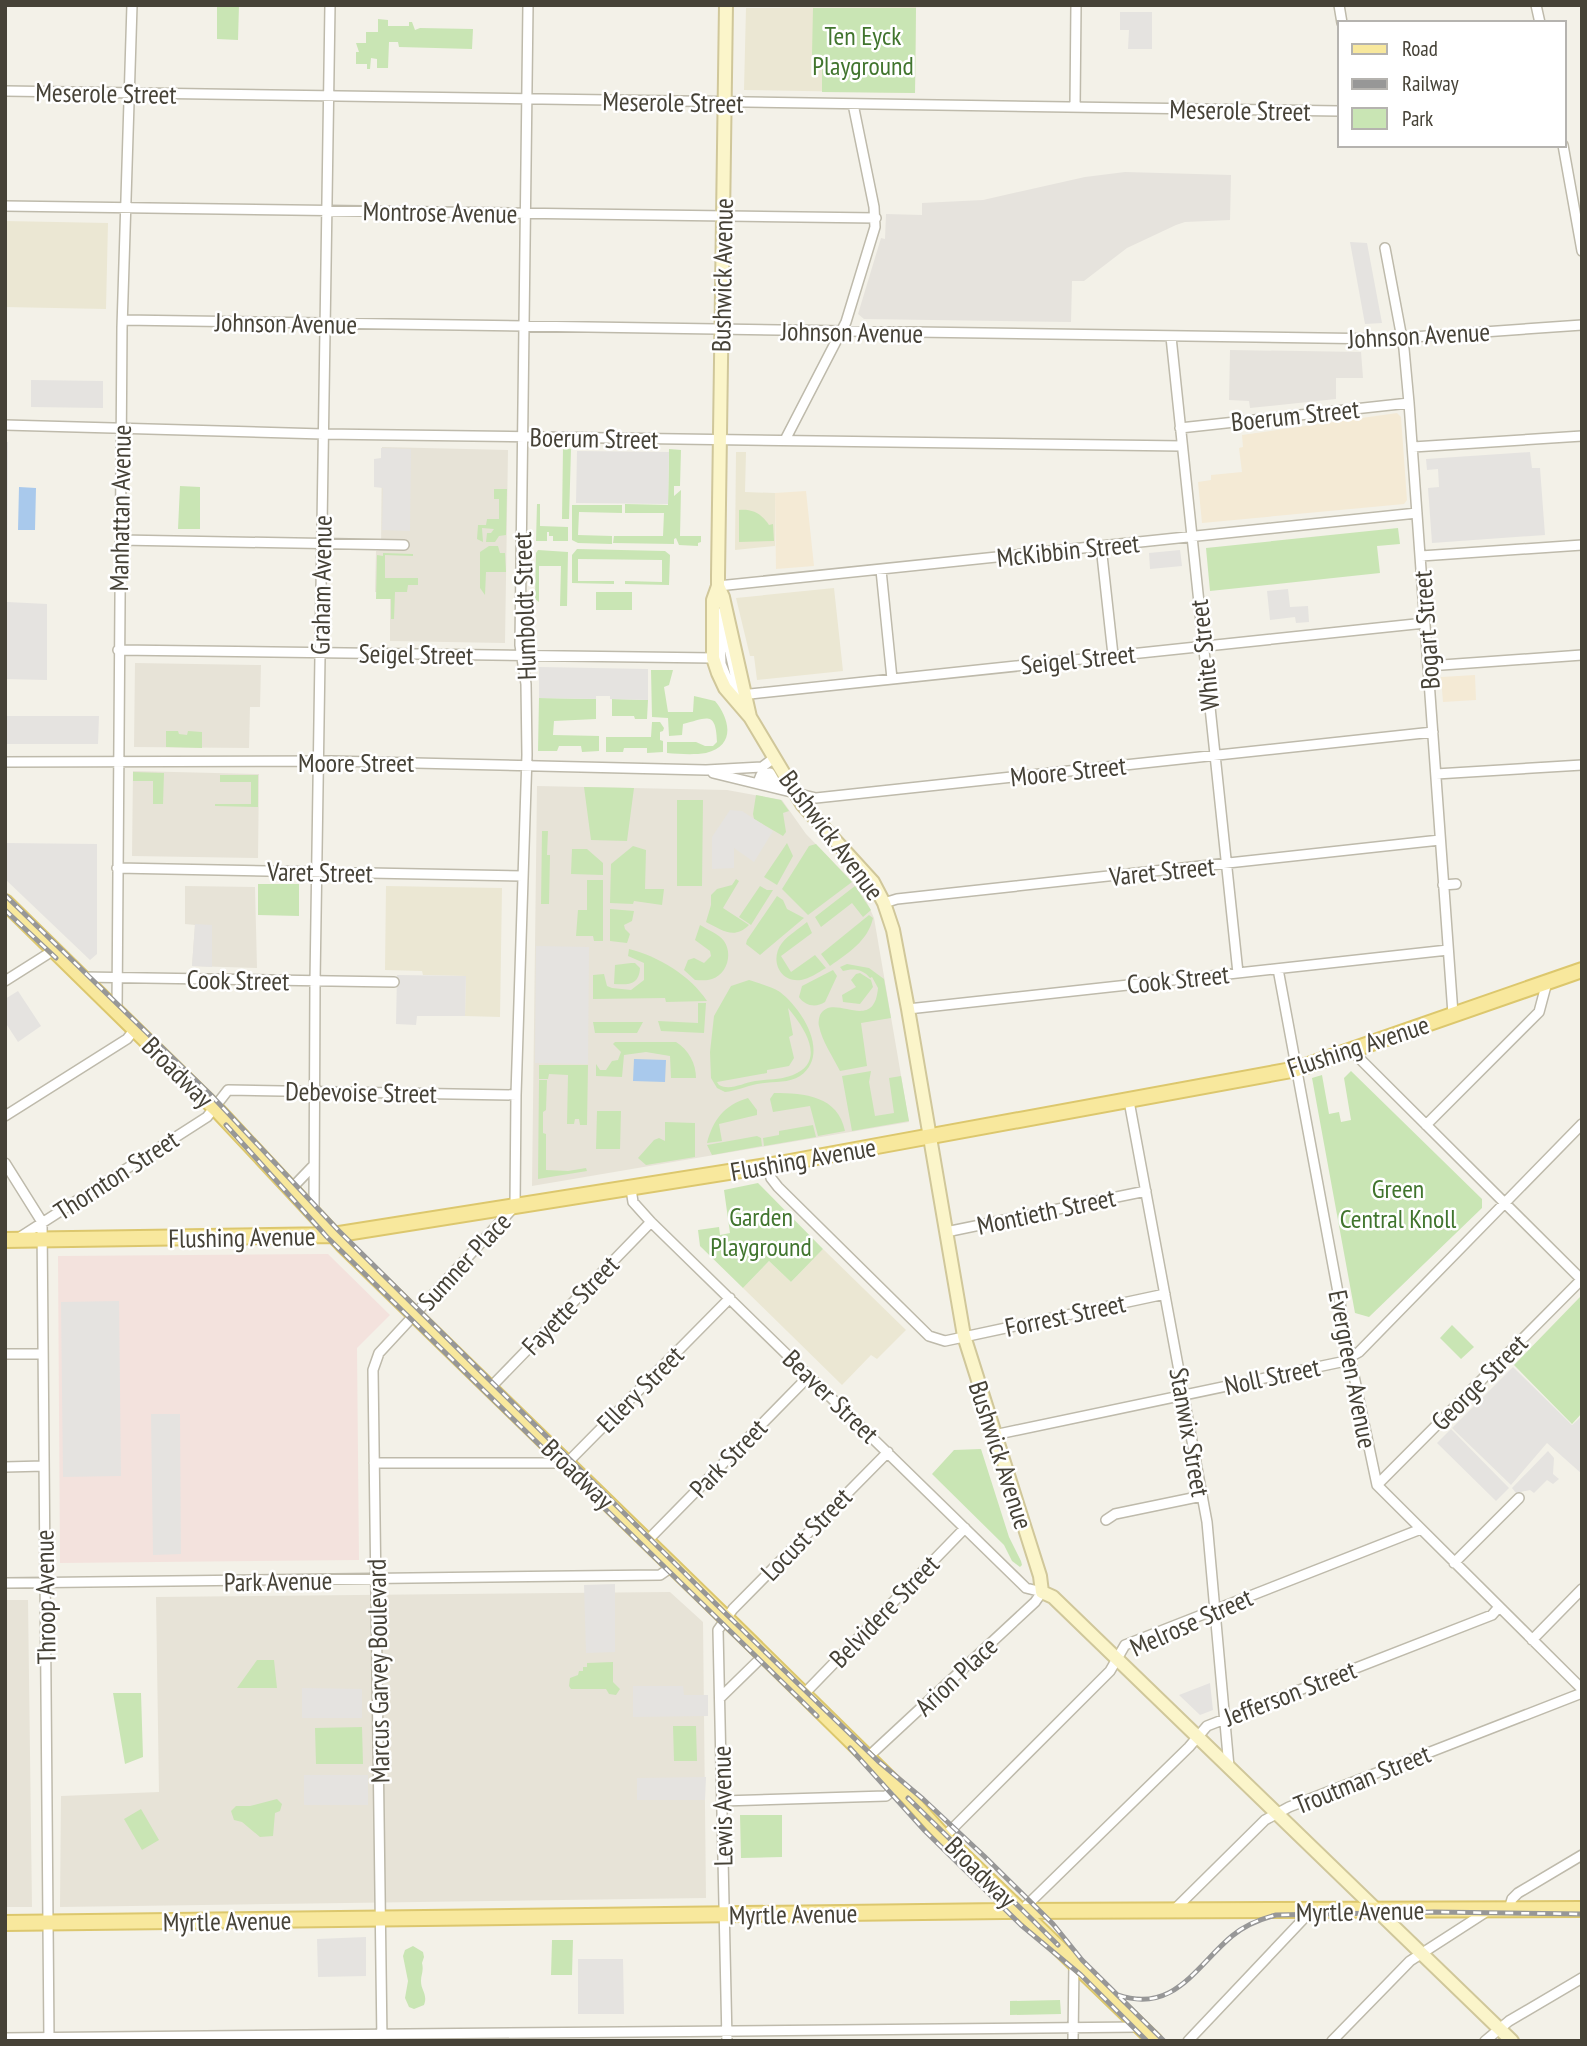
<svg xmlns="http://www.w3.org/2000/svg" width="1587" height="2046" font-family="'PT Sans Narrow',sans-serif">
	<rect width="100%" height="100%" fill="#f3f1e8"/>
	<!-- residential -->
	<path fill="#e7e3d7" d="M382 447 508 450 505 643 390 641V593L375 592 376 551 381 550Z
		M135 663 261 665 260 707H250L249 748 134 747Z
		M133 771 259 774 258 858 132 856Z
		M537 786 727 790 782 800 806 834 847 876 866 900 874 918 909 1122 532 1186Z
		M185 886 255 887 257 968 192 966 195 925 185 924Z
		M670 1592 703 1622 706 1898 60 1907 61 1796 159 1792 156 1597Z
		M5 1600H28L32 1907H5Z"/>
	<!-- commercial -->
	<path fill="#f4ead5" d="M1397 413 1401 417 1407 500 1404 504 1202 523 1198 482 1211 480V475L1242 472 1239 448 1243 447 1242 435Z
		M806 491 814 566 776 569 775 493Z
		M1475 675 1476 700 1443 702 1441 677Z"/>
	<!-- industrial -->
	<path fill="#e6e3dd" d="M1125 172 1231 175 1230 220 1185 222 1176 225 1127 248 1084 281H1072L1071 322 864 319 858 314 881 238 885 239 886 214 922 215V203L983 200 1085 177Z
		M1230 350 1361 352 1363 378H1336V399L1250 408 1249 401 1229 400Z"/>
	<!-- education -->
	<path fill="#ebe7d3" d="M916 7 915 93 744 90 746 8Z
		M5 221 108 223 106 309 5 307Z
		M736 452H746L745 492 775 493V546L735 550Z
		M834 588 843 671 757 680 754 656H750L736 598Z
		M386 886 502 888 500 1017 465 1016 466 976 423 975 422 971 385 970Z
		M823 1249 906 1330 877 1359 871 1355 842 1385 743 1288 769 1261 791 1282Z"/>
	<!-- medical -->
	<path fill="#f3e2dd" d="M328 1254 390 1315 357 1348 359 1560 60 1563 58 1256Z"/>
	<!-- green -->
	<path fill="#c9e5b4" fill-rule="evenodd" d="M217 5H239L238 40 217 39Z
		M813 8H916L915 93 822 92V55H812Z
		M378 19 388 20V26H409V22H412L415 30 420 28 473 29 472 49 399 47 398 42H389L388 68H377V59L371 58 370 69H367V64H356V52H359L356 43H366V32H378Z
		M563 448 571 449 569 519H562Z
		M669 449 681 450 680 486H674V496L681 490 680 536H701V542L698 543V546L679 545 676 538 674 539V544L613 543 614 536H663L664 513H625V504L668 505Z
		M180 486 200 487V529H178Z
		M494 489H507L506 535 499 536 495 542H486L487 533H491L494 529 482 528 483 542 477 539 478 525H486L487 519H499V499H494Z
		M537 504H540V526L568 527V541H553V536H549V532H547V541H536Z
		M572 505H622V513L579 512 578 535 612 536V544L578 543 572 540Z
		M739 510C752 509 761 513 769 525L773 524 774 541 739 542Z
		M1398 528 1400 544 1377 546 1380 573 1210 591 1206 548Z
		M489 546H498L500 553H505L506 572H486L485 595 480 588V552Z
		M577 549 665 551 670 555 669 585 625 584V581L662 582V560L578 559V581H614V584L572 583V555Z
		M538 550 568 552 567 606H560L561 566H539V602L535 599 536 553Z
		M383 553 413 554V556L385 555V578H418V585H408L407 592H395L394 619H391V599H376L377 555 383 556Z
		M596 592H632V610H596Z
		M651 670H673L669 685 664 687 668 712H693L694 696 715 701C730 719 736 746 706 753 694 755 679 754 667 753V742H696L705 746H713L717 742C716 710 707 718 683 724L682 735 669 736 668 718 652 717Z
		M539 698 596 699V719L554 721 553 735 599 736V751L582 752 581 746H559L557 751H538Z
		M612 699 648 700 647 719H635L634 716H612Z
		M652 722H660L664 728 663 731 660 732V740L663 741V752L647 753V748H624L623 752H606V737H651Z
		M166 731H178L179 734 187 735 188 731 202 732V748L166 747Z
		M133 772 164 773 163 804H153V781H133Z
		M220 775H258V807L215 806V804H251V782H220Z
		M584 787 634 788 627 841 591 840Z
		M756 795 781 800 789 811 783 813 786 832 783 836 754 819 753 814Z
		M677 800H703L702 886H677Z
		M542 831H548L547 855H550L549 904H541Z
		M787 843 793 856 777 885 764 877Z
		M816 844 852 882 808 915 782 889 809 846Z
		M633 846 646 850 645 889H664L662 905 634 901 633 904 610 903 611 864Z
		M572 849H587L603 863V875L571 874Z
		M736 879 739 881 723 908 749 925C734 940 722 930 706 922L711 905V895L717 889 732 885Z
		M587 880H603V941H594L593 936H576L578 910H587Z
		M258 884H299V916L258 915Z
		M760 886 767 890H773L751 925 739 917Z
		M855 886 871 910 863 917 852 903 821 927 815 917Z
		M777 896 783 900 787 909 804 918 760 955 746 944 747 940Z
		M610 909 634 911 632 921 624 925 625 929 630 934 627 943 610 941Z
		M869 915 873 918C868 941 848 953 830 966L821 954Z
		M807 922 812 933 781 956 791 972 815 955 826 968C819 972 809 979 801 980 780 983 769 960 782 943 788 935 799 929 807 922Z
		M700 925C708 930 719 934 724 941 733 954 727 974 712 979 707 981 700 980 695 980L684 970 688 960 694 958 704 963 711 956 710 951 695 940Z
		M629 949C658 956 691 976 707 1001L666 1002 665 998 593 999V975L604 974 607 986 612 988 631 990 644 980V963L628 956Z
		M631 963H635L640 968C639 985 629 985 614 984L615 965Z
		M847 964 869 968 884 979 891 1018 861 1023 867 1066 840 1071C833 1057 822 1041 819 1026 818 1023 819 1018 820 1015 833 991 874 1035 878 988L872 977 870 978C863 969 853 968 843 971L840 967Z
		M833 970 837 976 825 1002C816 1008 805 1006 799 997L802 986Z
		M860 973 871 980 873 987 860 1004 843 1002 842 995 856 987 851 980 856 974Z
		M749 980C758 983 772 987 780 992 802 1009 831 1054 800 1076 788 1084 770 1081 757 1084 746 1086 736 1091 725 1092L717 1088 711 1078 710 1052 714 1016 731 986ZM788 1008C803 1026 828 1061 793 1075 781 1080 767 1079 755 1081 743 1083 730 1091 719 1085L717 1082 767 1073V1070L789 1066 794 1058 789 1037 793 1035Z
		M698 1003H706L704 1033 661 1031 658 1021 698 1023Z
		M593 1022H643L637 1033H595Z
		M615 1042H676C689 1050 696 1064 696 1078H671L670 1056 646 1052 624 1055 622 1077 596 1076V1064L600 1070H606L612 1061 618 1060 621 1052 613 1044Z
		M539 1065H588L587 1125H580L579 1119H575L574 1124H567L568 1075 549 1074 548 1079H539Z
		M871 1071 869 1082 875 1116 894 1113 889 1078 901 1076 909 1121 852 1131 842 1076Z
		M1351 1071 1482 1199V1208L1369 1317 1355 1313 1312 1078 1322 1075 1329 1114 1339 1112 1341 1122 1351 1120 1344 1078Z
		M539 1080H547L546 1110 543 1112V1133L546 1134V1170L568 1171 586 1168 587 1171 538 1179Z
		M774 1093C805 1093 838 1096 845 1131L818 1136 810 1106 773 1112 770 1099Z
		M748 1098 757 1110V1115L719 1124 722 1141 707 1143C713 1120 724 1105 748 1098Z
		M597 1111H621L620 1149H596Z
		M665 1122 695 1123V1157L646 1165 638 1158 654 1140 659 1138 665 1141Z
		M813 1125 816 1137 764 1146 763 1138 779 1135V1131Z
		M757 1136 761 1138 762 1146 712 1155 707 1145Z
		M758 1183 823 1249 791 1282 769 1261 743 1288 700 1246 698 1230 719 1227 720 1235 730 1233 724 1190Z
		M1580 1297 1582 1413 1572 1424 1514 1365Z
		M1452 1325 1474 1347 1461 1359 1440 1338Z
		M981 1449 1009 1537 1021 1561 1022 1565 1020 1567 1012 1561 1004 1545 932 1474 954 1450Z
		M257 1660H274L277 1688H237Z
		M613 1662V1682L620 1689 616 1695 609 1694 606 1689H571L569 1686 570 1678 578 1675 579 1671H583V1667H587V1663Z
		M113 1693H141L143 1757 125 1764Z
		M673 1726H696L697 1761H674Z
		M362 1727 363 1764H316L315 1728Z
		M277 1799 282 1804 280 1811 275 1813 273 1836 260 1837 242 1822 234 1820 231 1811 236 1806H250Z
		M141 1809 159 1840 142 1850 124 1819Z
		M740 1815H782V1857L741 1858Z
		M552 1940H573L572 1975H551Z
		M413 1946 423 1952 424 1957 422 1963C424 1971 421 1974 421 1981 421 1991 428 1994 424 2005L414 2009 409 2007 405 1998 408 1981 403 1956 405 1950Z
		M1060 2000 1061 2014 1010 2015V2001Z"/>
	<!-- parking -->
	<path fill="#e5e3e0" d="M1120 12H1152V49H1128L1129 30H1120Z
		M1350 242 1367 243 1382 323 1365 324Z
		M31 380 103 381V408L31 407Z
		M5 442H8L7 602 47 604V680L5 679Z
		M381 448 411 449 410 531 382 530 383 488 374 487V459L381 458Z
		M577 451 669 452 668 504 576 503Z
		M1530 452 1532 468H1540L1545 535 1432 543 1428 488 1439 487 1438 469 1427 470 1426 459Z
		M1180 550 1182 566 1150 569 1149 553Z
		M1288 589 1290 607 1308 606 1309 622 1296 623 1295 617 1270 620 1267 591Z
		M539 667 648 669V700L610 699V696H596V699L539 698Z
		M5 716H99L98 744H5Z
		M730 810 742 811 773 831 754 862 734 848V868L712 869V837Z
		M5 843 97 844V954L90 960 5 879Z
		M195 924 212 925V967L192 966Z
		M536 946 589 947 588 1064 535 1063Z
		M397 975 466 976 465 1016H417L416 1025 396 1024Z
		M18 991 41 1026 18 1042 5 1022V999Z
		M119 1301 121 1476 63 1477 61 1302Z
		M1513 1367 1572 1425 1582 1416V1474L1547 1443 1511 1485 1452 1428Z
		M151 1414H180L181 1554 153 1555Z
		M1451 1429 1509 1488 1496 1501 1437 1443Z
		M1548 1451 1554 1458 1553 1474 1559 1479 1553 1484 1547 1480 1534 1493 1530 1490 1516 1493 1512 1488Z
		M615 1584V1652L586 1653 584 1585Z
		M1210 1683 1213 1710 1200 1715 1179 1695Z
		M683 1686 684 1695H708V1716L633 1717V1686Z
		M302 1688 362 1689V1718H302Z
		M304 1775H368V1805H304Z
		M706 1777 705 1800H637V1778Z
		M366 1937V1976L318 1977 317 1939Z
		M578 1959H623L624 2014H578Z"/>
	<!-- water -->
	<path fill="#a9c9ec" d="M19 487 36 488 35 530H18Z
		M634 1059 666 1060 665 1082 633 1081Z"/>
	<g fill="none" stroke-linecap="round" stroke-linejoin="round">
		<defs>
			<path id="street" d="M1339 5 1342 23
				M1536 5 1540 23
				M5 91 1340 111
				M1075 107 1076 5
				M1563 145 1582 251
				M5 206 876 218
				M1385 248 1404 349 1409 403 1453 1014
				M123 320 1384 339 1582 325
				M1171 337 1238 973
				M5 425 323 434 1182 446
				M1180 428 1409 403
				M785 440 846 322 875 227 874 207 853 104
				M1413 447 1582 436
				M120 540 404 545
				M1101 546 1113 655
				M1421 556 1582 545
				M881 570 892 679
				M718 586 1417 513
				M719 613H721L738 688 732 689 730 686 721 664Z
				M118 650 713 658
				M1428 666 1582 655
				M741 695 1425 623
				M5 762 330 761 706 770 762 767 774 758
				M713 773 816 798 1433 732
				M770 773 777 785 759 780 761 775Z
				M1436 774 1582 765
				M117 868 523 876
				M1443 885 1456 884
				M884 903 897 899 1440 840
				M1278 969 1350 1357 1377 1485 1582 1689
				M82 977 394 982
				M5 981 54 950
				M908 1009 1448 950
				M117 1011 122 328 132 5
				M1350 1049 1582 1280
				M1129 1101 1207 1522 1229 1767
				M5 1116 127 1039 135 1029
				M1426 1125 1539 1012 1547 982
				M5 1163 42 1222 49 2041
				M768 1166 771 1178 778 1187 929 1336 945 1341 1165 1294
				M631 1189 633 1202 651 1222 1026 1588 1042 1592 1035 1602 868 1757
				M290 1190 314 1165
				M314 1214 315 982 330 5
				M946 1232 1146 1191
				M17 1239 207 1117 228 1090 516 1095
				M5 1354H43
				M489 1389 651 1222
				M994 1435 1341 1362 1359 1352 1582 1124
				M374 1463H567L730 1298
				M5 1467 44 1466
				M1377 1485 1582 1279
				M1106 1520 1115 1514 1202 1496
				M647 1541 809 1376
				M1454 1563 1519 1498
				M5 1583 660 1575 673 1566
				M1532 1640 1582 1589
				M803 1695 965 1528
				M720 1698 764 1655
				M722 1801 886 1796 898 1786
				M944 1837 1110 1671 1125 1645 1421 1529
				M1509 1909 1512 1899 1518 1893 1582 1855
				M1021 1911 1189 1747 1207 1726 1492 1615 1499 1607
				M1173 1911 1265 1820 1289 1807 1582 1693
				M5 2038 1140 2027
				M382 2041 373 1370 379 1353 515 1206 516 1095 527 755 526 684 520 645 528 5
				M727 2041 718 1630 733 1609 888 1452
				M1073 2041 1074 1963
				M1188 2041 1310 1912
				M1332 2041 1410 1961 1489 1910
				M1485 2041 1509 2021 1582 1978"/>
			<path id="secondary" d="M726 5 718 576V586L713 600V658L718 673 725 688 750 717 802 804 873 882 884 903 893 930 908 1009 964 1336 1040 1576 1042 1592 1053 1597 1512 2041
				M718 586 723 597 750 717"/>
			<path id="primary" d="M5 902 219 1112 344 1246 733 1625 908 1797 944 1837 1155 2041
				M5 1240 333 1235 779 1164 1297 1069 1582 970
				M5 1923 1003 1911 1582 1909"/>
		</defs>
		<!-- street casing -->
		<use href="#street" stroke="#bebaab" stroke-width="12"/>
		<!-- secondary casing -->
		<use href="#secondary" stroke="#d0c79a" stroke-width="16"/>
		<!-- primary casing -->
		<use href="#primary" stroke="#dcc76d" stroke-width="18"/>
		<!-- street -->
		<use href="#street" stroke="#fff" stroke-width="9"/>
		<!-- secondary -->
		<use href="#secondary" stroke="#fbf5ca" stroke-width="12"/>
		<!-- primary -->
		<use href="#primary" stroke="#f8e89d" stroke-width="14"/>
		<defs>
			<path id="rail" d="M5 895 211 1095 339 1231 721 1609 878 1761 923 1799 984 1856 1053 1924 1082 1960 1164 2041
				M5 910 56 958
				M226 1125 327 1237 817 1716
				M850 1748 925 1831 1021 1925 1081 1975 1147 2041
				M908 1798 1058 1945
				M1118 1995C1174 2014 1196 1966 1232 1936 1245 1925 1260 1919 1276 1915L1434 1912 1582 1914"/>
		</defs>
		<!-- rail casing -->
		<use href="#rail" stroke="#979797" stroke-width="5"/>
		<!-- rail -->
		<use href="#rail" stroke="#fff" stroke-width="2.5" stroke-dasharray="8" stroke-linecap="butt"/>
	</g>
	<g text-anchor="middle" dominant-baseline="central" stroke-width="5" stroke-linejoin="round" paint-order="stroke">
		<!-- park labels -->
		<g font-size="26" fill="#41752e" stroke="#fff">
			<text x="863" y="35">Ten Eyck<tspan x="863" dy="30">Playground</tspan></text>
			<text x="1398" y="1188">Green<tspan x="1398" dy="30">Central Knoll</tspan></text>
			<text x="761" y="1216">Garden<tspan x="761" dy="30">Playground</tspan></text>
		</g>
		<!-- street labels -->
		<g font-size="26" fill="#464237" stroke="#fff">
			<text transform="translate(106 93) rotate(1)">Meserole Street</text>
			<text transform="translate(673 102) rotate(1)">Meserole Street</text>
			<text transform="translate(1240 110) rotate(1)">Meserole Street</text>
			<text transform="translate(440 212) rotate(1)">Montrose Avenue</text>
			<text transform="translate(722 275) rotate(-89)">Bushwick Avenue</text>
			<text transform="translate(286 323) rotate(1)">Johnson Avenue</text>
			<text transform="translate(852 332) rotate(1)">Johnson Avenue</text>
			<text transform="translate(1419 335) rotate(-3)">Johnson Avenue</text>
			<text transform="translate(1295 415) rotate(-6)">Boerum Street</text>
			<text transform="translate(594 438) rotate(1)">Boerum Street</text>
			<text transform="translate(120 508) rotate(-89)">Manhattan Avenue</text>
			<text transform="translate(1068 550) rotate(-6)">McKibbin Street</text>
			<text transform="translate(321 585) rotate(-89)">Graham Avenue</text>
			<text transform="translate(524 606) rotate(-92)">Humboldt Street</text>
			<text transform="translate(1426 630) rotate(-94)">Bogart Street</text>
			<text transform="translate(416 654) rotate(1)">Seigel Street</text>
			<text transform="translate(1204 655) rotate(-96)">White Street</text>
			<text transform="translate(1078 659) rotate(-6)">Seigel Street</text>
			<text x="356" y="762">Moore Street</text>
			<text transform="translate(1068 771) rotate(-6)">Moore Street</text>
			<text transform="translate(832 835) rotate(53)">Bushwick Avenue</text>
			<text transform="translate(1162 871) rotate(-6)">Varet Street</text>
			<text transform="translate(320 872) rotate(1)">Varet Street</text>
			<text transform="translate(1178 979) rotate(-6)">Cook Street</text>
			<text transform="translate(238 980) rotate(1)">Cook Street</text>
			<text transform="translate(1358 1046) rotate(-18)">Flushing Avenue</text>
			<text transform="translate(178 1072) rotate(45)">Broadway</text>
			<text transform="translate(361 1092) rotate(1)">Debevoise Street</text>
			<text transform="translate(803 1159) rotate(-10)">Flushing Avenue</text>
			<text transform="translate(116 1175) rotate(-33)">Thornton Street</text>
			<text transform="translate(1046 1211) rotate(-12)">Montieth Street</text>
			<text transform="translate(242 1237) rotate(-1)">Flushing Avenue</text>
			<text transform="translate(464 1261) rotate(-47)">Sumner Place</text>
			<text transform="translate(570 1305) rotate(-46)">Fayette Street</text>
			<text transform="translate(1065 1315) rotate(-12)">Forrest Street</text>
			<text transform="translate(1353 1369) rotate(79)">Evergreen Avenue</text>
			<text transform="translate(1272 1376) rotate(-12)">Noll Street</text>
			<text transform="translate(1479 1382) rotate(-45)">George Street</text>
			<text transform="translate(640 1389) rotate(-45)">Ellery Street</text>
			<text transform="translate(831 1396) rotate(44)">Beaver Street</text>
			<text transform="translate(1190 1432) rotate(80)">Stanwix Street</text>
			<text transform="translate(1001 1455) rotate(72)">Bushwick Avenue</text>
			<text transform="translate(728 1458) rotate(-46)">Park Street</text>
			<text transform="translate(578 1474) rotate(44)">Broadway</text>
			<text transform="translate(806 1534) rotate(-46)">Locust Street</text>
			<text transform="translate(278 1581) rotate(-1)">Park Avenue</text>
			<text transform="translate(45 1597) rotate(-91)">Throop Avenue</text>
			<text transform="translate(884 1611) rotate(-46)">Belvidere Street</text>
			<text transform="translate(1191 1622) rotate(-24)">Melrose Street</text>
			<text transform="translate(378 1671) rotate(-91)">Marcus Garvey Boulevard</text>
			<text transform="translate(956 1676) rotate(-43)">Arion Place</text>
			<text transform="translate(1290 1693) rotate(-21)">Jefferson Street</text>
			<text transform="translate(1362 1779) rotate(-22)">Troutman Street</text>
			<text transform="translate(722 1806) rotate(-91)">Lewis Avenue</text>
			<text transform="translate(981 1872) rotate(45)">Broadway</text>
			<text transform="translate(1360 1911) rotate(-1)">Myrtle Avenue</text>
			<text transform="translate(793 1914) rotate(-1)">Myrtle Avenue</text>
			<text transform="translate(227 1921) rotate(-1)">Myrtle Avenue</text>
		</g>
	</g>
	<!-- border -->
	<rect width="1587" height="2046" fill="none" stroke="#464237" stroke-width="14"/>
	<!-- legend -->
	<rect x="1338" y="21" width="228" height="126" fill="#ffffff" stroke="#b5b3af" stroke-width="2"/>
	<rect x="1352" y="44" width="35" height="10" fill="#f8e89d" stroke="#b5b3af" stroke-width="2"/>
	<text x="1402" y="56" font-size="21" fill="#464237">Road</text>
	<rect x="1352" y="79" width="35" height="10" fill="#979797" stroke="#b5b3af" stroke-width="2"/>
	<text x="1402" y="91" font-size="21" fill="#464237">Railway</text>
	<rect x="1352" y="108" width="35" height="21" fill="#c9e5b4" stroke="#b5b3af" stroke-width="2"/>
	<text x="1402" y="126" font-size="21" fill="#464237">Park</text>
</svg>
